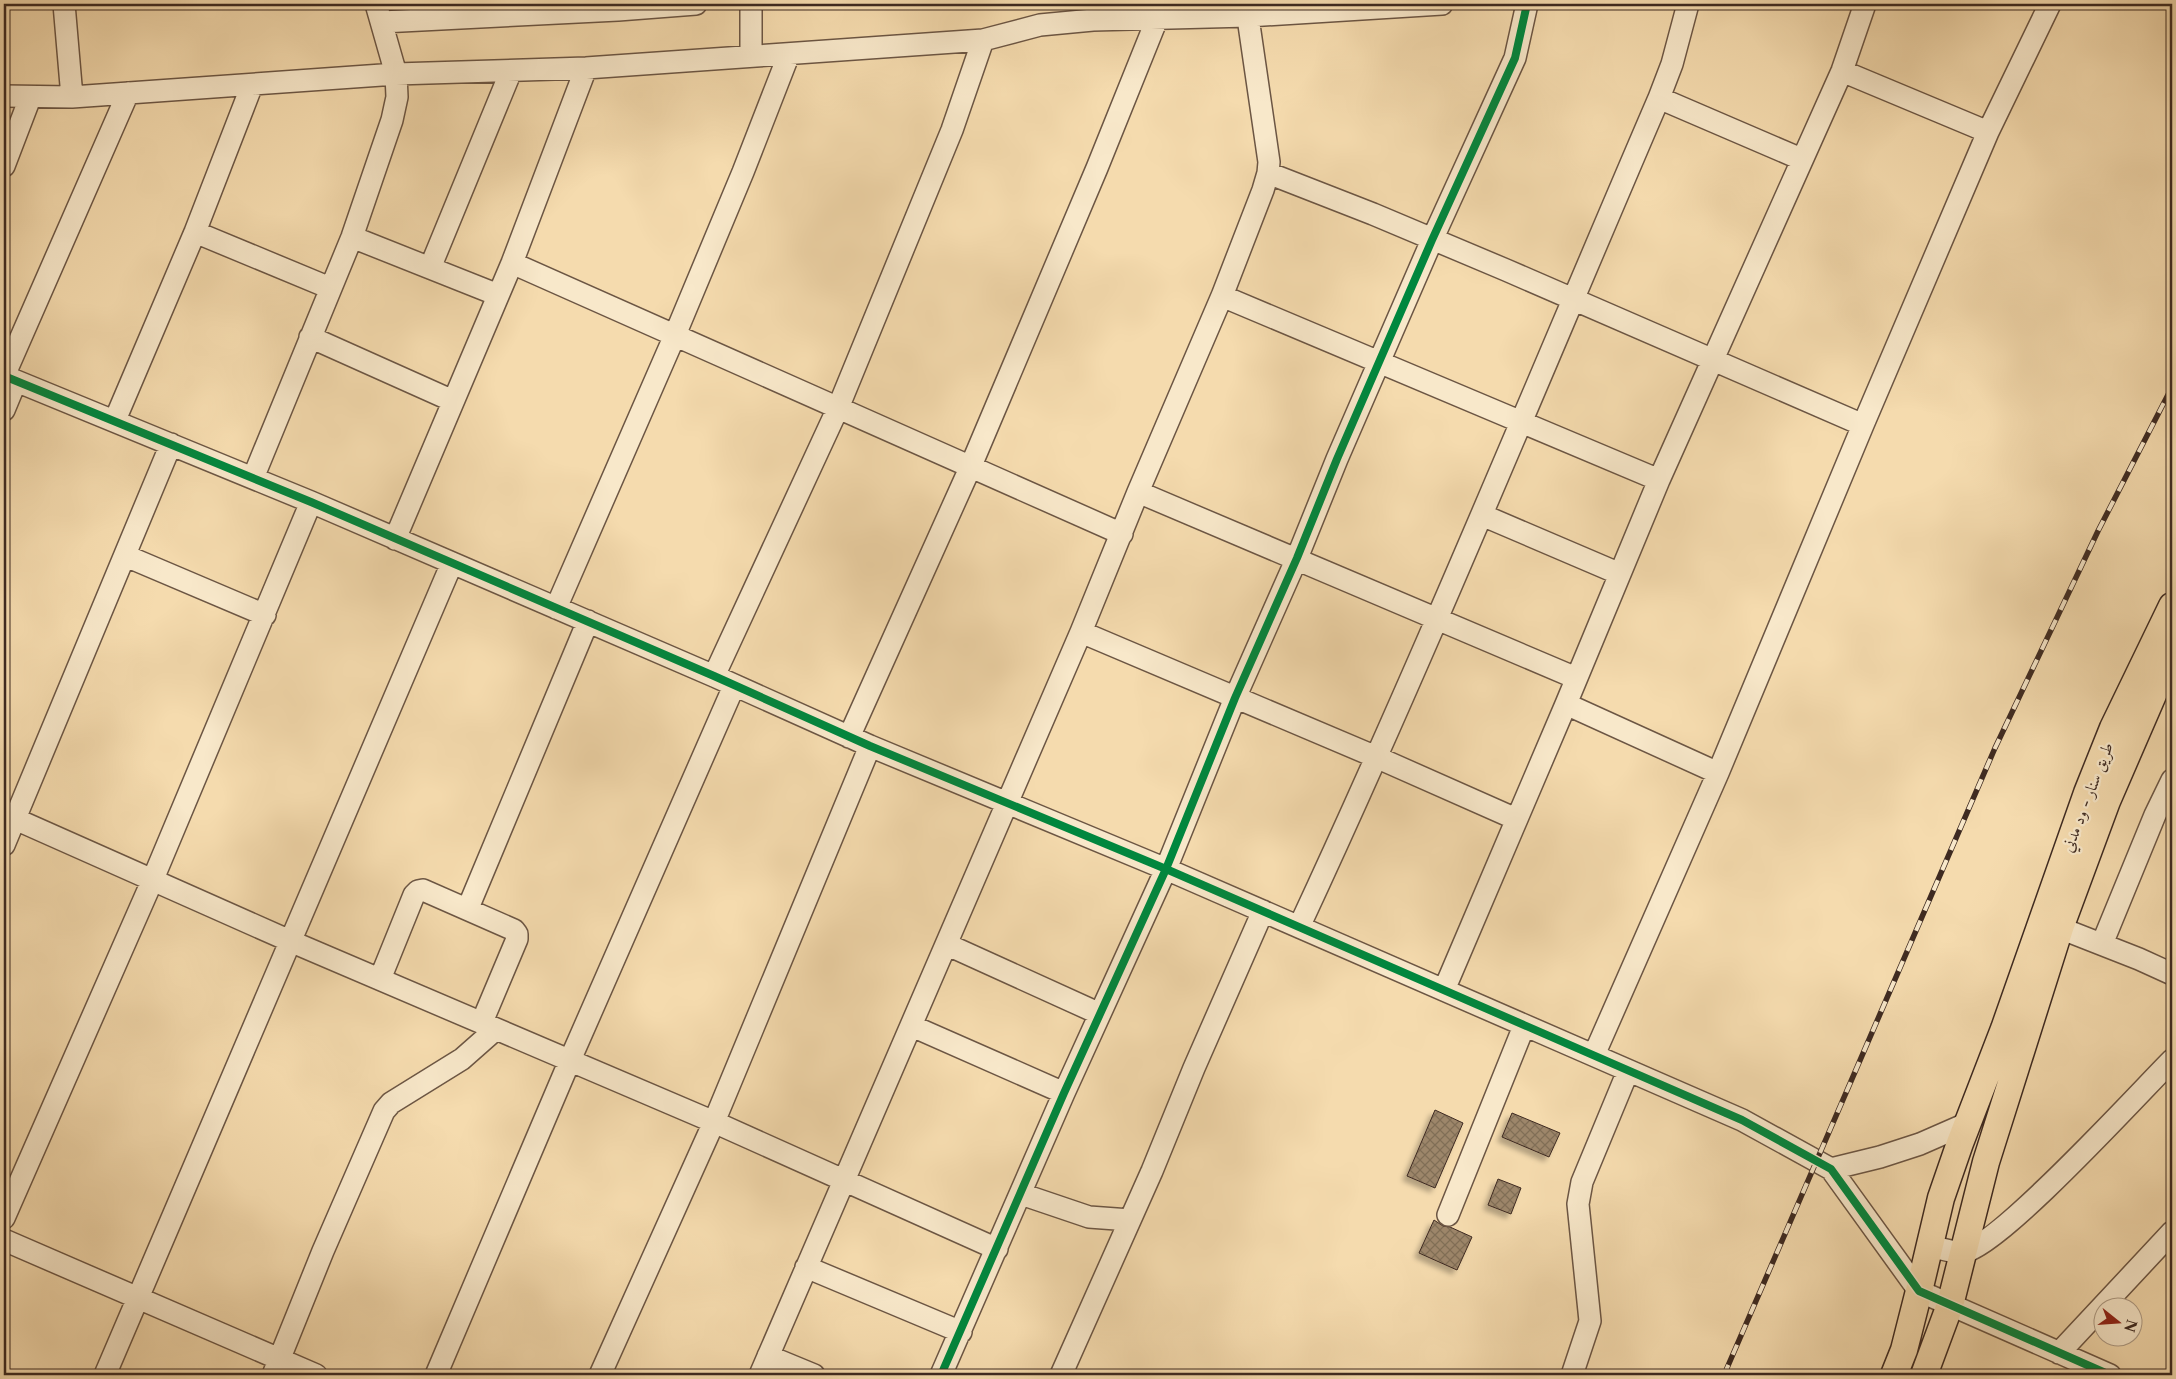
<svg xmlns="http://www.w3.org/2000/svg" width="2176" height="1379" font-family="'Libre Caslon Text',Amiri,serif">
	<defs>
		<pattern id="building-cross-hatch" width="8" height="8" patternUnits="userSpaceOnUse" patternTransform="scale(1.25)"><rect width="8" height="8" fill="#9d866a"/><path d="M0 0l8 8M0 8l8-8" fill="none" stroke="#816e57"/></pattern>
		<filter id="shadow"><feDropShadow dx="-4.5" dy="4.5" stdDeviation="2.5" flood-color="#0004"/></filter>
	</defs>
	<rect width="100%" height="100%" fill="#f5dbae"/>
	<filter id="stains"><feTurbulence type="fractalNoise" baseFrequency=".004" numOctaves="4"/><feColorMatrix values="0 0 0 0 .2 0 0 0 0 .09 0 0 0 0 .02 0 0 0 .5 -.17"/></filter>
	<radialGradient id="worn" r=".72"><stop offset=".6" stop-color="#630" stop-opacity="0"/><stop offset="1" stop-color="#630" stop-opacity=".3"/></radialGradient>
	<!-- building -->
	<path fill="url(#building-cross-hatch)" stroke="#3e2a21" filter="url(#shadow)" d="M1435 1110 1463 1123 1435 1188 1407 1176Z
		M1512 1113 1560 1133 1549 1157 1502 1137Z
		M1498 1179 1521 1188 1511 1214 1488 1205Z
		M1434 1220 1443 1226 1450 1227 1472 1237 1457 1270 1419 1253Z"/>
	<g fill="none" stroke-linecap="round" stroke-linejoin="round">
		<defs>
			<path id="minor" d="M64 4 72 97
				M382 22 618 10 696 4
				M751 56V4
				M1842 71 1988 132
				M4 96 72 97 396 74 586 68 983 40 1040 25 1093 20 1248 16 1442 4
				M1659 98 1801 159
				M4 166 30 98
				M1268 173 1373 214 1506 270 1863 425
				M195 232 330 288
				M352 237 498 295
				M512 263 1122 534
				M430 268 511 71
				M1222 296 1659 480
				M310 337 453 401
				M4 376 311 502 714 676 870 746 1166 869 1742 1120 1831 1169 1919 1291 2110 1375
				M4 376 128 93
				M4 410 16 381
				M115 420 195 232 252 85
				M253 478 352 237 392 120 397 97 396 74 376 4
				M1138 492 1576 678
				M1482 515 1620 574
				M395 539 512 263 586 68
				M126 556 265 615
				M556 608 675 335 743 172 789 54
				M1081 632 1376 757 1516 819
				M714 676 838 408 952 130 983 40
				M1566 704 1718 773
				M849 737 970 468 1097 168 1157 19
				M4 814 290 941 714 1122 997 1249
				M4 845 171 444
				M468 908 588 621
				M1299 927C1426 654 1540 375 1659 98L1672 64 1688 4
				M2060 928 2139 959 2172 974
				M2102 944 2155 815 2172 780
				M948 945 1100 1014
				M380 979 414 895 418 891 423 890 514 930 517 934V939L482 1022
				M1444 990 1566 704 1659 480 1842 71 1865 4
				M912 1026 1064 1093
				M1594 1055 1718 773 1863 425 1988 132 2050 4
				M1831 1169 1880 1157 1920 1144 1968 1123
				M1021 1194 1089 1217 1130 1220
				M1448 1215 1524 1026
				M4 1218 153 879 311 502
				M4 1240 316 1375
				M1929 1246C1939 1248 1953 1253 1963 1252 1997 1249 2140 1092 2172 1060
				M806 1267 961 1332
				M2059 1353 2172 1232
				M768 1356 814 1375
				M105 1375 452 563
				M273 1375 323 1251 384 1111 391 1103 462 1059 496 1029
				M436 1375 570 1060 734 686
				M600 1375 714 1122 870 746
				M760 1375 1081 632 1138 492 1222 296 1263 190 1268 173 1269 162 1246 4
				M941 1375 1064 1093 1166 869 1235 698 1297 558 1337 459 1432 240 1515 58 1527 4
				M1061 1375 1152 1171 1194 1068 1263 911
				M1572 1375 1590 1321 1578 1204 1582 1182 1628 1071"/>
			<path id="major" d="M1894 1375 1904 1350 1919 1291 1941 1198 1960 1143 2004 1029 2087 793 2113 728 2172 606
				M1924 1375 1950 1305 1986 1162 2060 928 2107 801 2172 651"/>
		</defs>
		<!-- minor casing -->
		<use href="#minor" stroke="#6c5644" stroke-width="24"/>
		<!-- major casing -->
		<use href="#major" stroke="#3e2a21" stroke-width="29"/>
		<!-- minor -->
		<use href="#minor" stroke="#f8e8ca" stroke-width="21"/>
		<!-- major -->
		<use href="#major" stroke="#f5dbae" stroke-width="26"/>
		<defs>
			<path id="rail" d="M1724 1375 1995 748 2098 531 2172 387"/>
		</defs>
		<!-- rail casing -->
		<use href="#rail" stroke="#3e2a21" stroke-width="5.5"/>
		<!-- rail -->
		<use href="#rail" stroke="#f8e8ca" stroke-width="4" stroke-dasharray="11" stroke-linecap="butt"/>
		<defs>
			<path id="cycleway" d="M4 376 311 502 714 676 870 746 1166 869 1742 1120 1831 1169 1919 1291 2110 1375
				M941 1375 1064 1093 1166 869 1235 698 1297 558 1337 459 1432 240 1515 58 1527 4"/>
		</defs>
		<!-- cycleway casing -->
		<use href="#cycleway" stroke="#f8e8ca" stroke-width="11"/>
		<!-- cycleway -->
		<use href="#cycleway" stroke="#00873e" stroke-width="8"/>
	</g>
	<g text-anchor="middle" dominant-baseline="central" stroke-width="4.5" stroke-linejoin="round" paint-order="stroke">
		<!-- street labels -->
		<g font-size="16" fill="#3e2a21" stroke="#f8e8ca">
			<text transform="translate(2087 797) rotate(-69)">طريق سنار - ود مدني</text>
		</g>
	</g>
	<!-- margin -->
	<rect width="2176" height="1379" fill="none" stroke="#f5dbae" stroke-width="20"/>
	<rect x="5" y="5" width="2166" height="1369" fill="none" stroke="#3e2a21" stroke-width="2.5"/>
	<rect x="10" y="10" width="2156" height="1359" fill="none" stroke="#3e2a21"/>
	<!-- north arrow -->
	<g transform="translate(2118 1322) rotate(107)"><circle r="24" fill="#f8e8ca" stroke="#ae9c86"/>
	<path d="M0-4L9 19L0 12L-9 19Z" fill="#8f2418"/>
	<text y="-8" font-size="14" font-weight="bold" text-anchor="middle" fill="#3e2a21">N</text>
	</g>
	<rect width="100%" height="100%" filter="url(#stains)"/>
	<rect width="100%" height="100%" fill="url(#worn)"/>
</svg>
